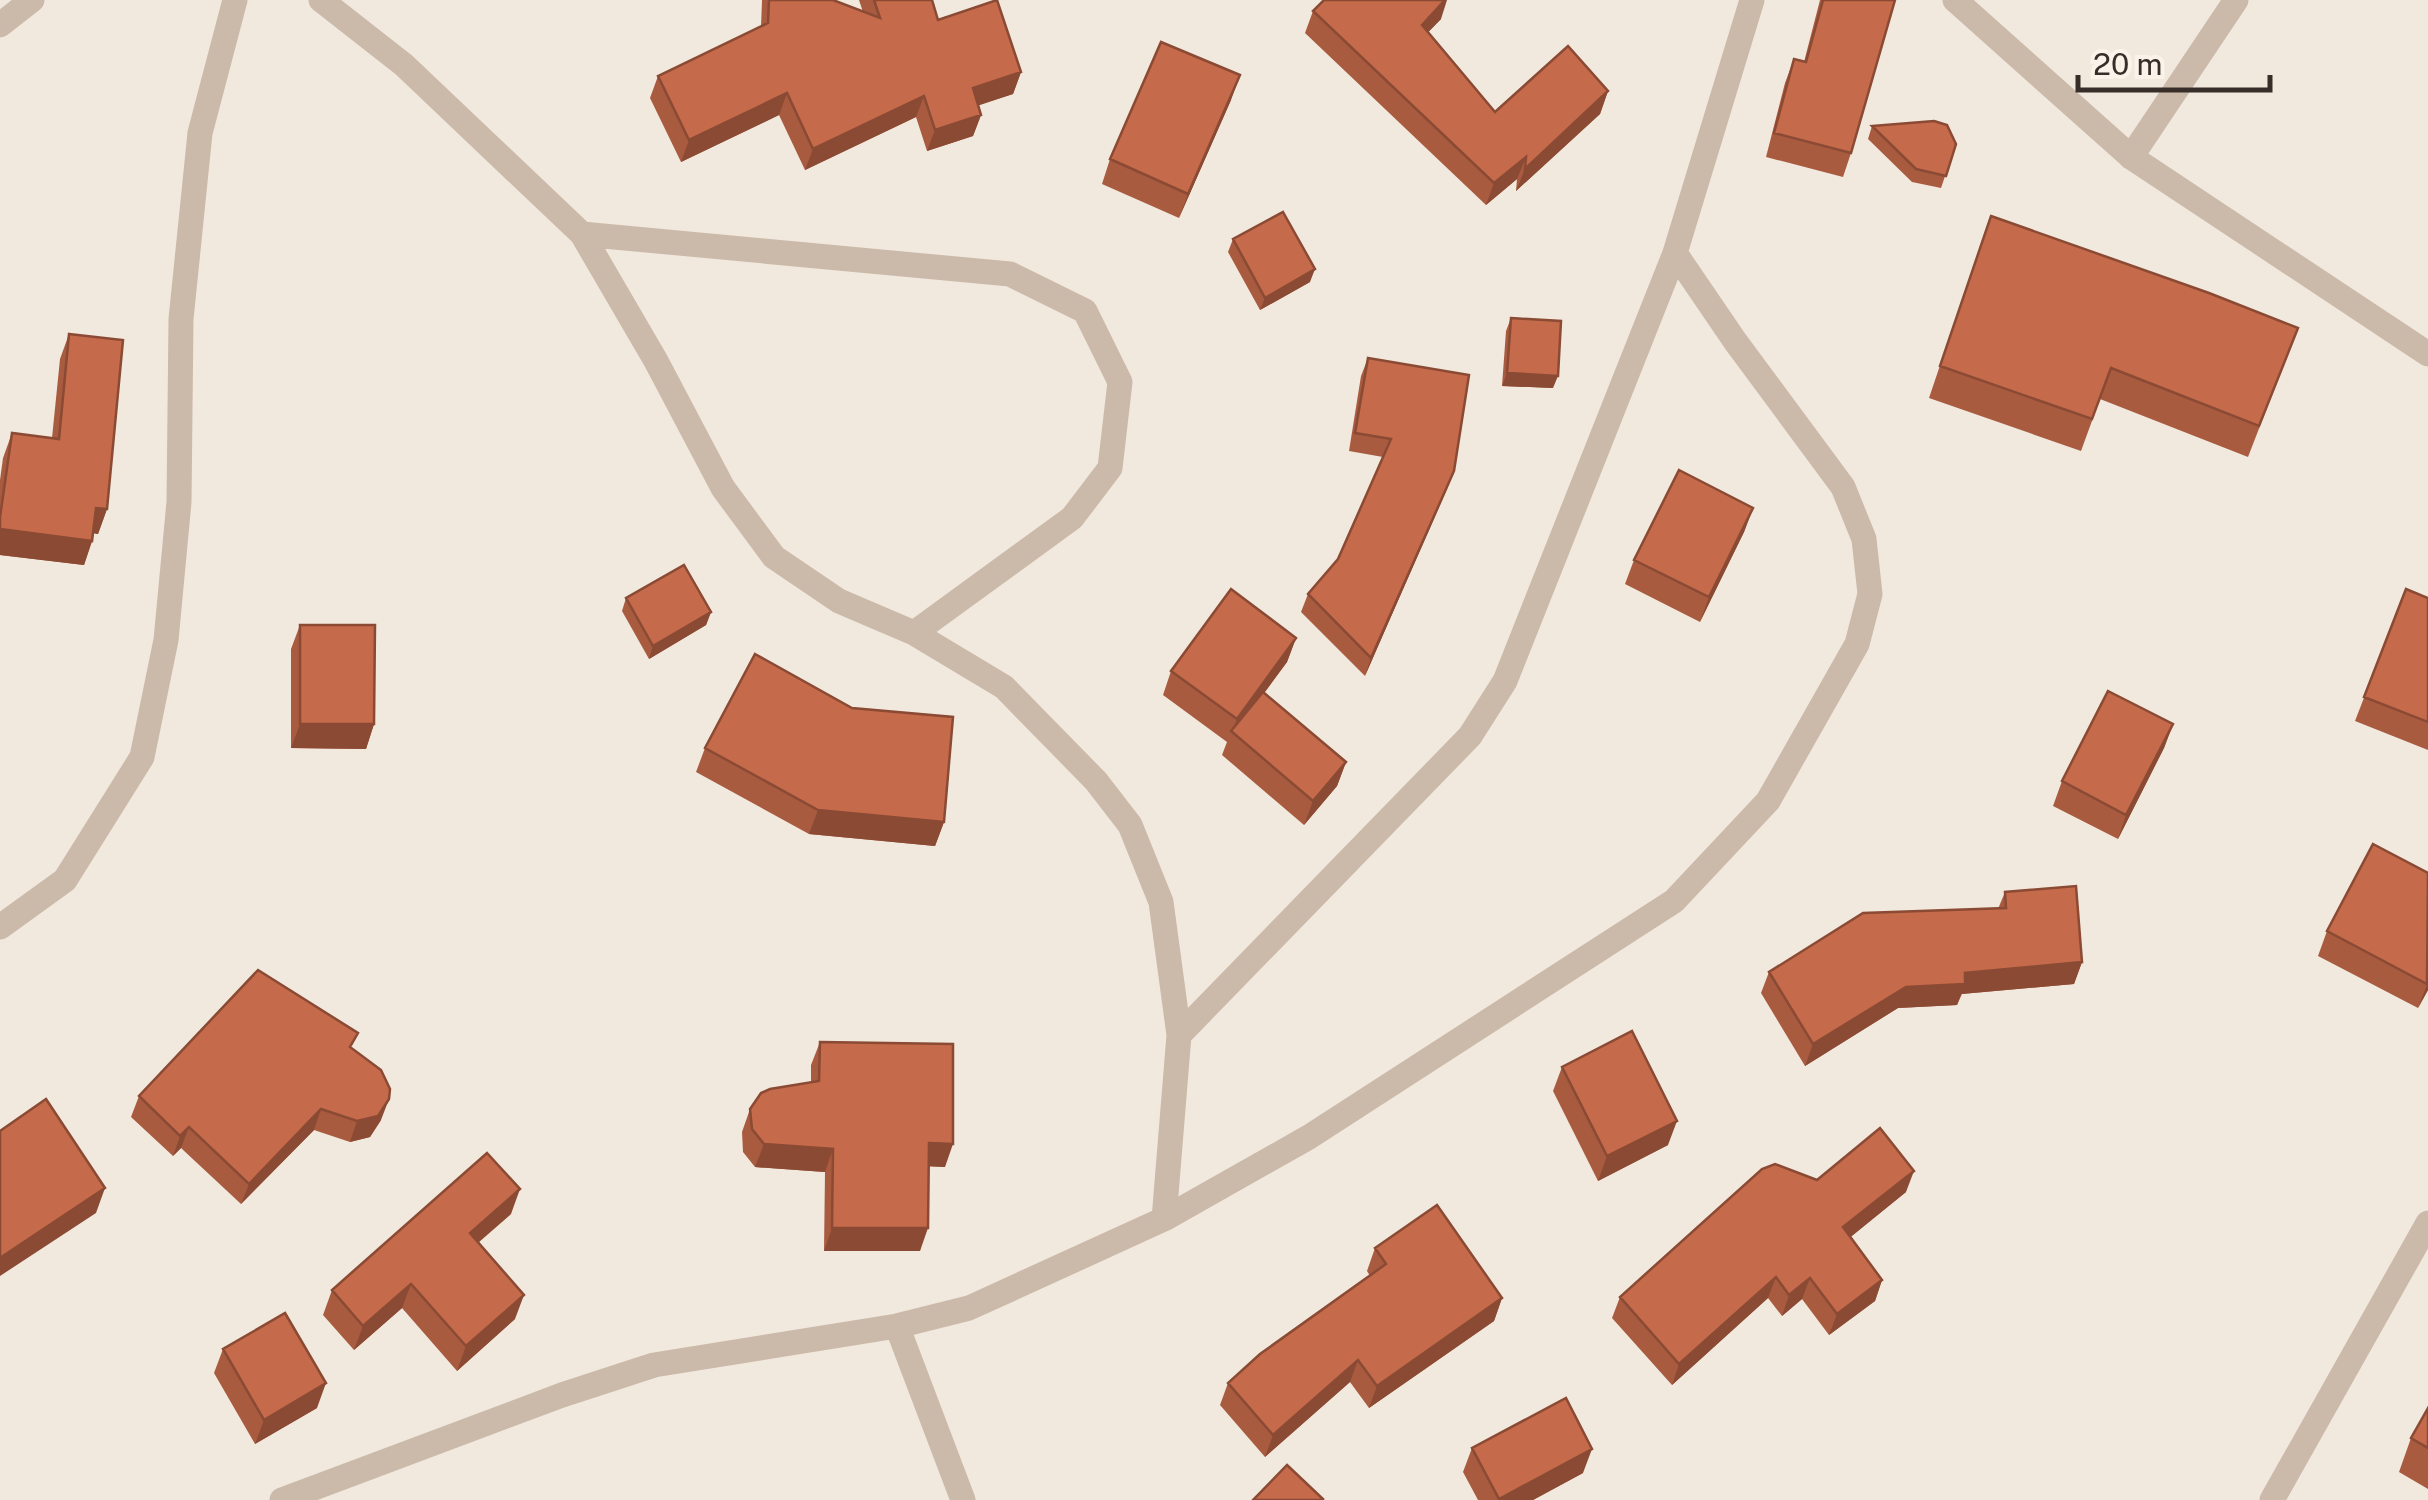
<svg xmlns="http://www.w3.org/2000/svg" width="2428" height="1500" font-family="'Public Sans',sans-serif">
	<rect width="100%" height="100%" fill="#f2e9de"/>
	<g fill="none" stroke-linecap="round" stroke-linejoin="round">
		<!-- lane -->
		<path stroke="#cbbaaa" stroke-width="25" d="M2131 157 2236 0"/>
		<!-- street -->
		<path stroke="#cbbaaa" stroke-width="25" d="M321 0 404 65 582 234 656 361 723 488 774 557 839 601 914 633 1004 687 1096 781 1130 825 1161 902 1179 1035 1164 1219
			M1955 0 2131 157 2428 354
			M0 25 32 0
			M582 234 1010 274 1085 311 1120 382 1110 468 1072 518 914 633
			M0 927 65 880 142 757 166 640 179 502 181 319 200 133 235 0
			M1179 1035 1470 736 1505 681 1675 253
			M897 1326 963 1500
			M282 1500 562 1395 654 1365 897 1326 969 1308 1164 1219 1309 1137 1674 901 1768 801 1857 644 1870 594 1864 539 1843 487 1735 341 1675 253 1752 0
			M2272 1500 2428 1223"/>
	</g>
	<!-- wall -->
	<path fill="#a95b40" d="M762 0H833L863 12 859 0H932L938 20 1021 72 1013 94 978 105 981 115 973 136 927 151 916 117 805 170 779 115 681 162 650 98 658 76 761 27Z
		M1820 0H1895L1851 153 1843 177 1766 157 1785 83 1794 59 1804 62Z
		M1313 11 1441 19 1428 32 1495 112 1608 91 1600 114 1516 191 1517 179 1486 205 1305 33Z
		M1231 100 1179 218 1102 184 1110 159Z
		M1872 126 1956 144 1941 188 1912 182 1868 139Z
		M1233 239 1310 282 1260 310 1228 252Z
		M1980 247 2298 328 2248 457 2100 399 2081 451 1929 398Z
		M1511 318 1553 388 1502 386 1506 331Z
		M69 334 107 509 98 534 93 533 92 541 84 565 0 555V480L3 458 12 433 52 438 60 359Z
		M1368 358 1454 471 1365 676 1301 612 1308 594 1338 559 1383 457 1349 451 1361 376Z
		M1753 508 1744 532 1700 622 1625 584 1634 560Z
		M2406 589 2428 598V750L2355 721Z
		M626 598 711 612 706 625 649 659 622 611Z
		M300 625 374 724 366 749 291 748V649Z
		M1296 638 1287 662 1264 693 1346 762 1337 786 1304 825 1222 755 1227 742 1163 695 1171 671Z
		M852 708 944 822 935 846 809 834 696 772 705 748Z
		M2173 724 2164 748 2118 839 2053 806 2062 781Z
		M2428 873V990L2418 1008 2318 956 2327 931Z
		M2005 892 2082 962 2074 984 1962 994 1957 1005 1898 1008 1805 1066 1761 993 1769 972 1998 909Z
		M820 1042 945 1167 928 1166 920 1251H824L825 1172 755 1167 743 1152 742 1132 750 1109 811 1082V1065Z
		M353 1049 381 1120 370 1137 350 1142 314 1130 241 1204 181 1148 173 1156 131 1117 139 1096Z
		M1562 1067 1668 1145 1598 1181 1553 1091Z
		M1817 1180 1906 1192 1850 1237 1882 1280 1875 1301 1829 1335 1802 1299 1782 1316 1768 1298 1672 1385 1612 1318 1620 1297Z
		M511 1214 478 1243 515 1319 457 1371 402 1308 354 1350 323 1315 332 1290Z
		M1375 1248 1502 1298 1494 1321 1369 1408 1350 1382 1265 1457 1220 1405 1228 1383 1370 1276 1367 1271Z
		M223 1349 317 1408 255 1444 214 1373Z
		M2428 1408V1489L2399 1472 2411 1438Z
		M1472 1448 1583 1473 1533 1500H1478L1463 1472Z"/>
	<!-- shaded-wall -->
	<path fill="#8a4a34" d="M1445 0H1447L1441 19 1414 47 1422 25Z
		M1021 72 1013 94 965 110 973 88Z
		M1240 75 1231 100 1179 218 1188 194Z
		M1608 91 1600 114 1516 191 1525 169Z
		M787 93 779 115 681 162 689 140Z
		M924 96 916 117 805 170 813 149Z
		M981 115 973 136 927 151 935 130Z
		M1526 157 1517 179 1486 205 1494 183Z
		M1315 269 1310 282 1260 310 1265 298Z
		M1507 373 1558 376 1553 388 1502 386Z
		M1454 471 1447 489 1365 676 1371 658Z
		M96 508 107 509 98 534 87 532Z
		M1753 508 1744 532 1700 622 1709 597Z
		M0 529 92 541 84 565 0 555Z
		M711 612 706 625 649 659 653 646Z
		M1296 638 1287 662 1234 734 1232 732 1237 719Z
		M300 724H374L366 749 291 748Z
		M2173 724 2164 748 2118 839 2126 815Z
		M1346 762 1337 786 1304 825 1313 801Z
		M818 810 944 822 935 846 809 834Z
		M2082 962 2074 984 1961 994 1957 1005 1898 1008 1805 1066 1813 1044 1906 987 1965 973Z
		M2428 982V990L2418 1008Z
		M389 1099 381 1120 370 1137 350 1142 357 1121Z
		M321 1109 314 1130 241 1204 249 1184Z
		M1677 1121 1668 1145 1598 1181 1607 1156Z
		M189 1127 181 1148 173 1156 180 1136Z
		M929 1143 953 1144 945 1167 920 1166Z
		M764 1144 833 1149 825 1172 755 1167Z
		M1914 1171 1906 1192 1836 1249 1843 1227Z
		M105 1188 96 1213 0 1276V1258Z
		M520 1189 511 1214 461 1257 470 1233Z
		M832 1228H928L920 1251H824Z
		M1776 1277 1768 1298 1672 1385 1679 1364Z
		M1810 1278 1802 1299 1782 1316 1789 1295Z
		M1882 1280 1875 1301 1829 1335 1837 1314Z
		M411 1284 402 1308 354 1350 363 1326Z
		M524 1295 515 1319 457 1371 466 1346Z
		M1502 1298 1494 1321 1369 1408 1377 1386Z
		M1358 1360 1350 1382 1265 1457 1273 1435Z
		M326 1383 317 1408 255 1444 264 1420Z
		M1592 1449 1583 1473 1533 1500H1499Z"/>
	<!-- building -->
	<path fill="#c56a4a" stroke="#8a4a34" stroke-width="2.5" d="M769 0H833L880 18 874 0H932L938 20 997 0 1021 72 973 88 981 115 935 130 924 96 813 149 787 93 689 140 658 76 768 23Z
		M1324 0H1445L1422 25 1495 112 1568 46 1608 91 1525 169 1526 157 1494 183 1313 11Z
		M1823 0H1895L1851 153 1774 133 1794 59 1806 62Z
		M1161 42 1240 75 1188 194 1110 159Z
		M1934 121 1947 125 1956 144 1946 176 1916 169 1872 126Z
		M1283 212 1315 269 1265 298 1233 239Z
		M1991 216 2209 293 2298 328 2259 426 2111 368 2092 419 1940 366Z
		M1511 318 1561 321 1558 376 1507 373Z
		M69 334 123 340 107 509 96 508 92 541 0 529V517L12 433 59 439Z
		M1368 358 1469 375 1454 471 1371 658 1308 594 1338 559 1391 439 1355 433Z
		M1679 470 1753 508 1709 597 1634 560Z
		M684 565 711 612 653 646 626 598Z
		M1231 589 1296 638 1237 719 1171 671Z
		M2406 589 2428 598V722L2364 697Z
		M300 625H375L374 724H300Z
		M755 654 852 708 953 717 944 822 818 810 705 748Z
		M2108 691 2173 724 2126 815 2062 781Z
		M1263 692 1346 762 1313 801 1231 731Z
		M2373 844 2428 873 2427 984 2327 931Z
		M2076 886 2082 962 1965 973V984L1906 987 1813 1044 1769 972 1863 913 2006 908 2005 892Z
		M258 970 358 1033 350 1047 381 1070 390 1089 389 1099 378 1116 357 1121 321 1109 249 1184 189 1127 180 1136 139 1096Z
		M1632 1031 1677 1121 1607 1156 1562 1067Z
		M820 1042 953 1044V1144L929 1143 928 1228H832L833 1149 764 1144 752 1129 750 1109 761 1093 770 1089 819 1081Z
		M46 1099 105 1188 0 1258V1131Z
		M1880 1128 1914 1171 1843 1227 1882 1280 1837 1314 1810 1278 1789 1295 1776 1277 1679 1364 1620 1297 1762 1169 1775 1164 1817 1180Z
		M487 1153 520 1189 470 1233 524 1295 466 1346 411 1284 363 1326 332 1290Z
		M1437 1205 1502 1298 1377 1386 1358 1360 1273 1435 1228 1383 1260 1354 1386 1264 1375 1248Z
		M285 1313 326 1383 264 1420 223 1349Z
		M1566 1398 1592 1449 1499 1499 1472 1448Z
		M2428 1408V1448L2411 1438Z
		M1287 1465 1323 1499 1322 1500H1253Z"/>
	<!-- scale -->
	<path d="M2078 75v15h192v-15" fill="none" stroke="#382e29" stroke-width="5"/>
	<text x="2093" y="75" font-size="30" fill="#382e29" stroke="#faf3ea" stroke-width="8" paint-order="stroke">20 m</text>
</svg>
